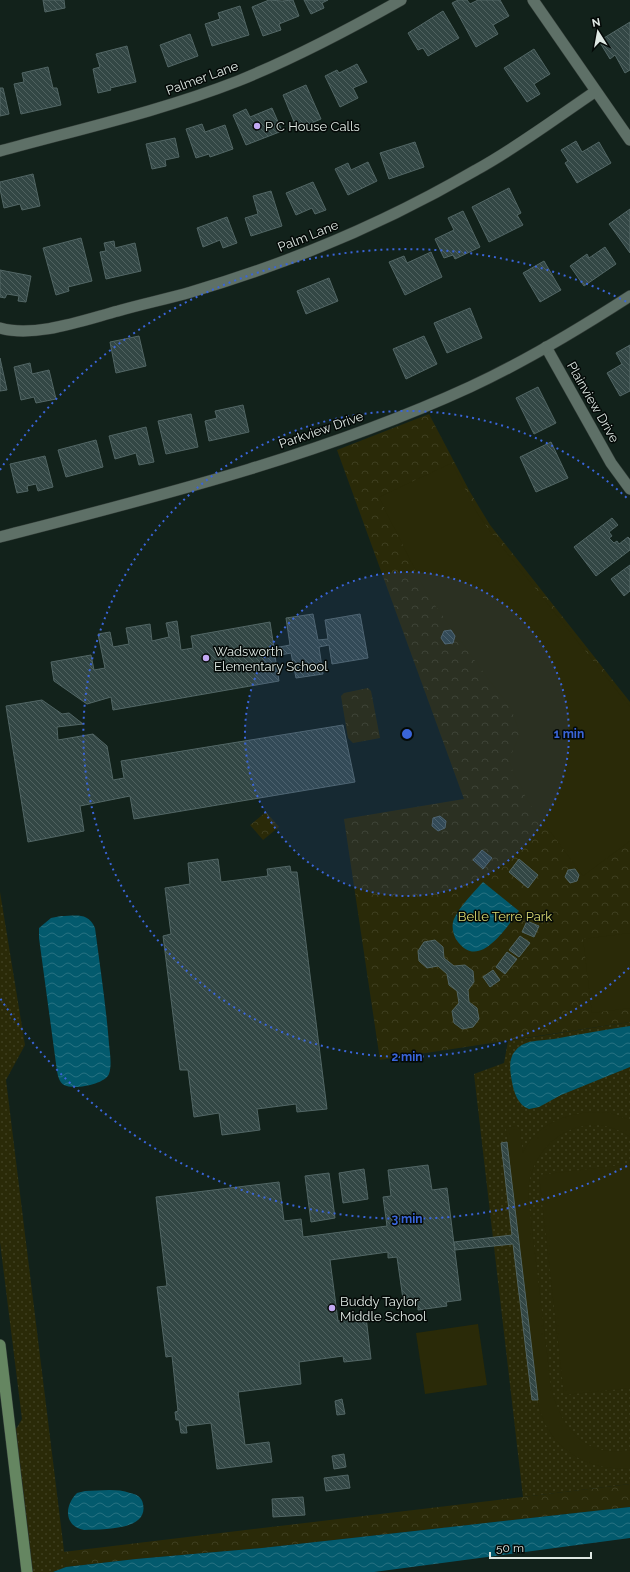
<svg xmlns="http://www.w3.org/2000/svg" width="630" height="1572" font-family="Raleway,sans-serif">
	<defs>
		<pattern id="grass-dots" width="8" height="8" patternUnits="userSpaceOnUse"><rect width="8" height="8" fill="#2a2a08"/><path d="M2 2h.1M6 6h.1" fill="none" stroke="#3e3f20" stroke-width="1.8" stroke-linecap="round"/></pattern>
		<pattern id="forest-crowns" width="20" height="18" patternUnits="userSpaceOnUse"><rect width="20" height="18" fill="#2a2a08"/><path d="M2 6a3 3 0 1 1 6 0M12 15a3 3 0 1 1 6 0" fill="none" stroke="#3e3f20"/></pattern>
		<pattern id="water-waves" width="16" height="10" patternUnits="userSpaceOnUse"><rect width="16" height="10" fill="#035a6d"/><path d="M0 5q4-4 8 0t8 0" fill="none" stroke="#277282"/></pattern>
		<pattern id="building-back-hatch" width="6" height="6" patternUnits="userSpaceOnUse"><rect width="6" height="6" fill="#334745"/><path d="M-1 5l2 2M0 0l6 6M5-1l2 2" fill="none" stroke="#506260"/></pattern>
	</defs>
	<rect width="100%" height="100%" fill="#12221b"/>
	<!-- grass -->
	<path fill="url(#grass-dots)" d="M0 892 25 1045 6 1080 66 1567 53 1572H33L16 1429 22 1419 0 1242Z
		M630 1022V1484L523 1497 474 1074 504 1063 508 1041Z"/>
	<!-- forest -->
	<path fill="url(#forest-crowns)" d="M429 414 470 492 490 525 630 702V1022L380 1060 344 819 464 799 337 450Z
		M368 688 371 691 380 738 353 743 348 738 341 696 344 693Z
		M266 812 279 827 263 840 250 825Z
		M630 1484V1507L262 1548 136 1559 66 1567 63 1552Z"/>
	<!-- pitch -->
	<path fill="#2a2a08" d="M452 463 476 511 491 533 630 707V841L583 876 527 800 521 786 513 772 509 760 520 734 511 708 489 680 427 594 379 497Z
		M630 933V1008L592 1013 583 939Z
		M591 1112 610 1113 630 1120V1137C584 1105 529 1142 528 1195L551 1387C561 1428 584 1458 630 1450V1468H629C585 1472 545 1445 538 1401L506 1128 517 1126 520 1130 523 1153C535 1126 563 1114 591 1112Z
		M630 1164V1388L564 1395 539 1175Z
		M478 1324 487 1385 425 1394 416 1333Z"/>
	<!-- water -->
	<path fill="url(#water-waves)" d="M483 882 519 911C507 926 480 971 458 942 453 936 451 926 454 919 459 907 474 892 483 882Z
		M61 916C76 916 88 912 95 928 100 967 106 1005 109 1044 110 1054 112 1065 109 1074 104 1085 73 1090 64 1085 59 1082 58 1076 57 1071L39 938V928L51 918Z
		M630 1026V1067L561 1095 539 1107 529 1109C518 1105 514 1093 512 1082 510 1071 508 1058 516 1050 525 1039 542 1041 554 1039 579 1034 604 1030 630 1026Z
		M85 1491C99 1491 116 1488 130 1493 136 1494 142 1497 143 1504 149 1531 102 1529 84 1530 64 1526 64 1506 77 1493Z
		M630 1507V1538L374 1572H53L66 1567 136 1559 262 1548Z"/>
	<!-- building -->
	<path fill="url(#building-back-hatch)" stroke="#526665" d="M43 0H64L65 8 45 12Z
		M269 0 282 1 293 0 299 16 279 24 281 30 263 36 252 7Z
		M304 0H328L322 3 324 8 311 14Z
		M458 0H467L470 4 478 0H500L509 16 493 25 498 34 476 47 452 3Z
		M240 6 249 35 212 46 205 24 220 19 218 13Z
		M443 11 459 38 428 56 423 48 418 50 408 33Z
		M630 22V70L625 73 615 55 610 59 599 41Z
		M190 34 198 56 168 67 160 45Z
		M127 46 136 82 110 88 111 90 98 93 93 69 100 67 96 54Z
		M534 49 550 74 534 84 540 94 527 102 504 68Z
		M357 64 367 82 353 88 358 98 340 107 325 76 337 70 339 73Z
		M48 67 53 88H57L61 105 21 114 14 84 24 82 22 73Z
		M306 85 321 119 297 129 283 95Z
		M0 88H3L9 114 0 116Z
		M272 108 282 131 246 145 233 115 246 109 250 117Z
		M202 124 205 132 225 125 233 149 210 157 209 154 196 158 186 129Z
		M175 138 179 157 165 160 166 166 152 169 146 144Z
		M576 141 582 152 599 142 611 163 577 183 565 163 568 161 561 150Z
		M415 142 424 167 389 179 380 153Z
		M368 162 377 181 348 195 335 169 348 163 351 170Z
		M33 174 40 206 22 210 20 204 4 208 0 189V182Z
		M313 182 326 210 315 214 312 208 296 215 286 193Z
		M509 188 521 213 517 215 523 225 489 242 472 207Z
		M271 191 282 226 251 236 245 218 258 214 253 196Z
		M630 209V253L609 224Z
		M463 211 480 247 455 259 453 255 444 258 435 239 454 230 448 218Z
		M227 217 237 243 223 248 220 240 203 247 197 228Z
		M81 238 92 281 68 287 69 291 56 295 43 248Z
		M114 241 115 248 135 243 141 271 106 279 100 252 106 251 104 243Z
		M605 247 616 264 584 286 570 266 587 254 589 258Z
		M431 252 442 277 405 295 389 262 404 256 407 263Z
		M544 261 561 290 540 302 523 273Z
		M0 270 31 276 26 302 18 301 19 296 7 294 5 298 0 297Z
		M329 278 338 301 306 314 297 291Z
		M470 308 482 338 447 353 434 323Z
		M139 336 146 366 116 373 110 342Z
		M424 336 437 364 406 379 393 349Z
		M630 345V391L620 396 607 373 622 364 616 353Z
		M0 358 7 390 0 391Z
		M30 363 32 374 49 370 56 399 36 403 34 397 21 400 14 367Z
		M538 387 556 423 534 434 516 398Z
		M243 405 249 432 209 441 205 421 217 418 215 411Z
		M191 414 198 447 166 454 158 421Z
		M146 427 154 462 139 465 136 453 115 459 109 436Z
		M96 440 103 467 66 477 58 450Z
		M551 442 568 478 536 492 520 457Z
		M45 456 53 487 38 491 36 484 27 486 28 491 17 493 10 464Z
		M612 518 618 525 609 532 612 536 609 538 614 543 617 541 619 544 628 537 630 539V550L596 576 574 547Z
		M630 565V591L624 596 611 579Z
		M313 614 318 640 328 639 325 620 360 614 368 658 332 664 329 645 319 647 323 674 296 678 291 653 275 656 279 681 113 710 111 697 87 704 54 681 51 662 91 655 94 670 105 668 98 634 110 632 113 647 129 644 126 628 150 624 152 641 169 637 166 623 177 621 181 650 193 648 191 636 270 622 274 648 290 645 286 618Z
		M451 630 455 636 453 643 445 644 441 638 444 631Z
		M42 700 62 714 69 713 83 724 57 727 58 740 93 734 107 746 113 780 124 778 121 761 343 725 355 782 134 819 130 796 80 806 84 831 28 842 6 706Z
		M440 816 446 821 445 828 438 831 432 826 433 818Z
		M482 850 492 858 483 869 473 860Z
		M218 859 221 882 268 876 267 869 290 866 291 872H297L327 1109 297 1112 296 1104 257 1109 260 1130 222 1135 219 1113 194 1117 188 1070H180L163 936 171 934 165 888 190 884 188 863Z
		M519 859 538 875 528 888 509 872Z
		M575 869 579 875 577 881 570 883 565 877 568 870Z
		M527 921 539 926 534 937 522 932Z
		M520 936 530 943 519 957 509 950Z
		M435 940 443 947 444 958 454 966 465 965 473 971 474 982 468 990 469 1002 477 1008 479 1019 473 1027 462 1029 454 1023 452 1011 459 1003 457 991 449 985 447 974 438 966 427 968 419 961 418 951 424 942Z
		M507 952 517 959 505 974 496 967Z
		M493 970 500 980 490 987 483 977Z
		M507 1142 538 1400H532L513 1244 455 1250 454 1242 512 1235 501 1143Z
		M428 1165 432 1190 447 1188 461 1300 446 1302 447 1306 418 1310V1305L404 1306 397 1257 388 1258V1252L330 1260 338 1321 366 1317 371 1359 344 1362 343 1356 299 1362 301 1384 238 1392 245 1445 269 1442 272 1462 217 1469 211 1423 186 1426 187 1433H181L179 1420H176L175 1412 178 1411 172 1356 166 1357 157 1287 167 1286 156 1197 279 1182 284 1221 301 1219 303 1237 387 1226 383 1197 391 1196 388 1170Z
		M364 1169 368 1199 343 1203 339 1173Z
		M329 1173 335 1218 311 1222 305 1176Z
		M342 1399 345 1414 337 1415 335 1401Z
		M344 1454 346 1467 334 1469 332 1456Z
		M348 1475 350 1488 326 1491 324 1478Z
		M303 1497 305 1515 273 1517 272 1499Z"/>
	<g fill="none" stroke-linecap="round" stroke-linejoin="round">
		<defs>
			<path id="minor" d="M533 0 630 140
				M0 151C80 129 161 111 238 81 295 58 348 30 401 0
				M0 328C35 338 84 320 118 311 142 304 167 299 191 292 290 263 387 222 476 170 518 147 556 118 596 91
				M546 347 611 463 630 489"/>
			<path id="tertiary" d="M0 537C159 496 320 456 470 387 526 361 579 329 630 296"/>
			<path id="secondary" d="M0 1345 27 1572"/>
		</defs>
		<!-- minor casing -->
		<use href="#minor" stroke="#323c37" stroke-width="12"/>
		<!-- tertiary casing -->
		<use href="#tertiary" stroke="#323c37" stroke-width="12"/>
		<!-- secondary casing -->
		<use href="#secondary" stroke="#323c37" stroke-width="12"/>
		<!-- minor -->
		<use href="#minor" stroke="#5e7067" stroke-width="11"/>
		<!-- tertiary -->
		<use href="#tertiary" stroke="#5e7067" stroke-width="11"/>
		<!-- secondary -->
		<use href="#secondary" stroke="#658661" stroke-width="11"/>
	</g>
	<!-- distance rings -->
	<circle cx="407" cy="734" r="162" fill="#3a65da" fill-opacity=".12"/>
	<g fill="none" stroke="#3a65da" stroke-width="2" stroke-dasharray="2 4">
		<circle cx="407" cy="734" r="162"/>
		<path d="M629 968A323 323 0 1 1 629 500"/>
		<path d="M627 1166A485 485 0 0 1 0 998M0 470A485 485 0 0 1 627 302"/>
	</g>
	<!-- markers -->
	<g fill="#c2a8f2" stroke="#040907" stroke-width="1.5">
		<circle cx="257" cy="126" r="4"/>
		<circle cx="206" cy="658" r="4"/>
		<circle cx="332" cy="1308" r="4"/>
	</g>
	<g text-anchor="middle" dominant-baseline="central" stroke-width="3" stroke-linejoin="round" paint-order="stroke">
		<!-- street labels -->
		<g font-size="13" fill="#dee8e3" stroke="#040907">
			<text transform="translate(202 78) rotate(-20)">Palmer Lane</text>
			<text transform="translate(308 236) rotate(-22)">Palm Lane</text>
			<text transform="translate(593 402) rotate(60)">Plainview Drive</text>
			<text transform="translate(321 430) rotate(-19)">Parkview Drive</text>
		</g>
		<!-- poi labels -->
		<g font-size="13" fill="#dee8e3" stroke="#040907" text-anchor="start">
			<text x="265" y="126">P C House Calls</text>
			<text x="214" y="651">Wadsworth<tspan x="214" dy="15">Elementary School</tspan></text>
			<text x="340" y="1301">Buddy Taylor<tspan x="340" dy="15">Middle School</tspan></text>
		</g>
		<!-- park labels -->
		<g font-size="13" fill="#d9d972" stroke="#040907">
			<text x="505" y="916">Belle Terre Park</text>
		</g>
	</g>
	<circle cx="407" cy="734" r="6" fill="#3a65da" stroke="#040907" stroke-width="2"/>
	<g font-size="12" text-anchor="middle" font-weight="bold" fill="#3a65da" stroke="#040907" stroke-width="3" stroke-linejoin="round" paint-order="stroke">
		<text x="569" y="738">1 min</text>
		<text x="407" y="1061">2 min</text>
		<text x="407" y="1223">3 min</text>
	</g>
	<!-- north arrow -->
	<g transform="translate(598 32) rotate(349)" stroke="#040907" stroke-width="3" paint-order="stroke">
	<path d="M0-3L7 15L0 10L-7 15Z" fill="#dee8e3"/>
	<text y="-6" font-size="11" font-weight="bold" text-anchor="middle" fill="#dee8e3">N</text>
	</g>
	<!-- scale -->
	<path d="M490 1552v6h101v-6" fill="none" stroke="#dee8e3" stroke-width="2"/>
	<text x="496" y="1552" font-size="12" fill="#dee8e3" stroke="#040907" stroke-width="3" paint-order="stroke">50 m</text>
</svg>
